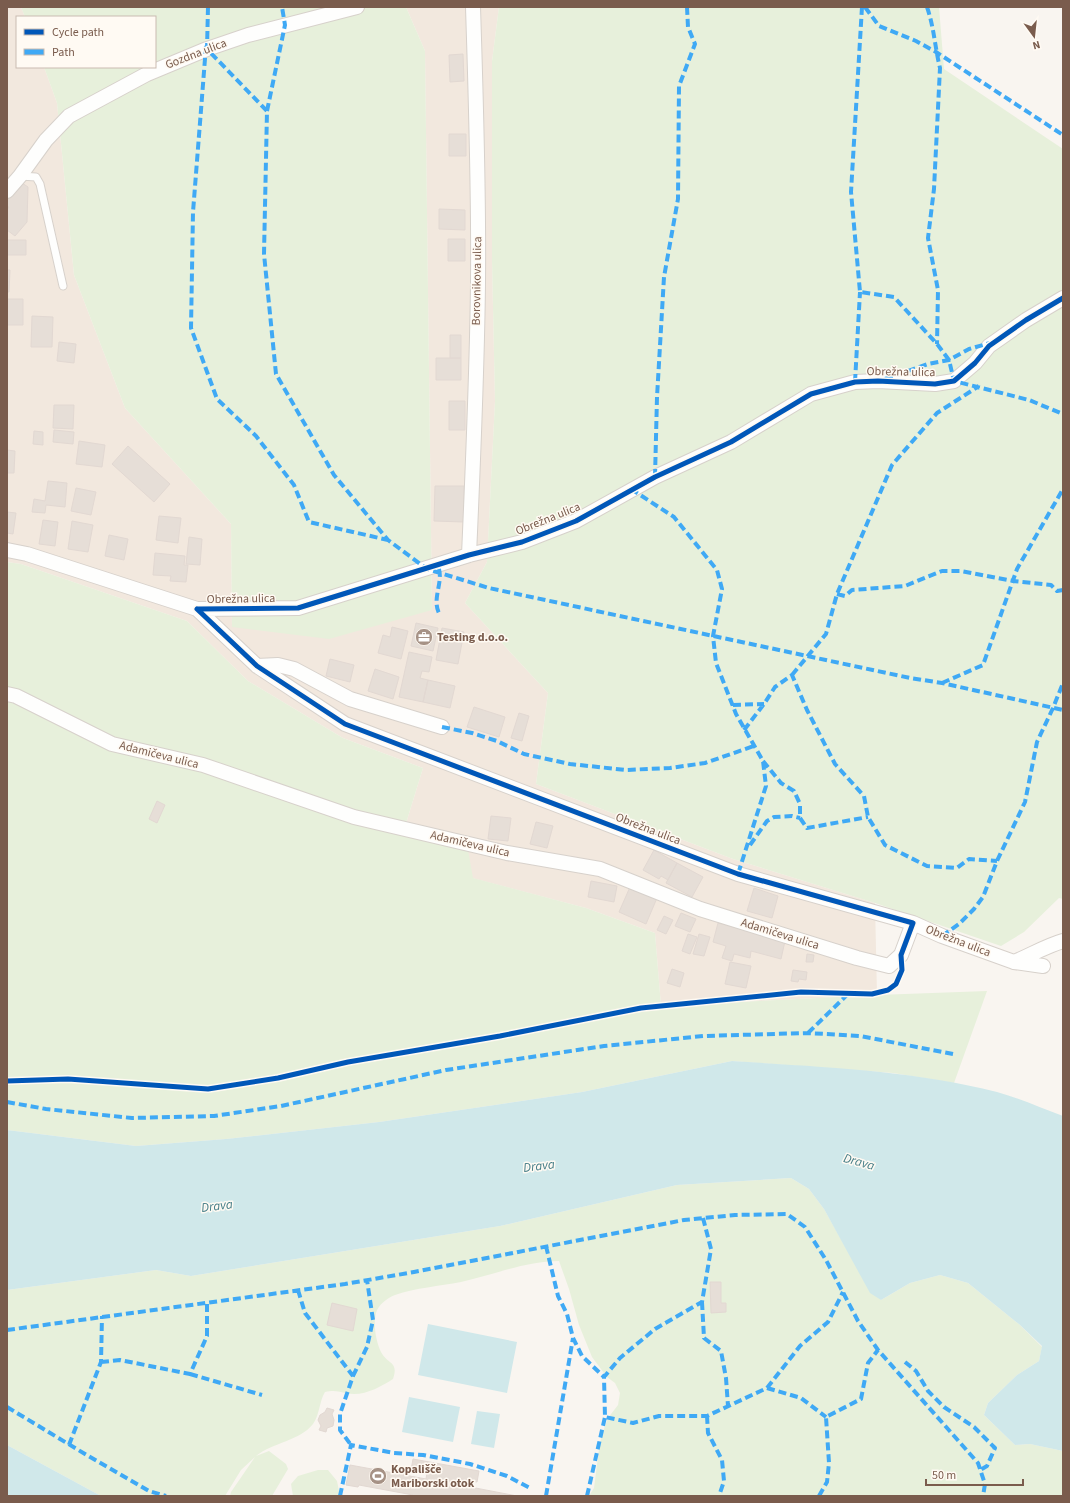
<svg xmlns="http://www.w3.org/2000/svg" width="1070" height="1503" font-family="'Source Sans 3',sans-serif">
	<rect width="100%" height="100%" fill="#f9f5f0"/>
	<!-- residential -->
	<path fill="#f2e8de" d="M7 7H21L25 17H17V67H44L57 103 74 275 125 408 231 524 232 627 432 610 425 51 406 7H499L492 61V261L495 401 487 562 465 603 548 693 536 784 733 859 875 903 877 995 661 1006 655 933 586 908 472 878 403 833 423 768 343 738 248 681 187 621 21 564 7 562Z"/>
	<!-- green -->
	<path fill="#e7f0db" d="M21 7H406L425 51 432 610 329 639 232 627 231 524 125 408 74 275 57 103 44 67H155V17H25Z
		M499 7H939L944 69 1063 149V899L1059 898 1024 932 1001 946 875 903 733 859 536 784 548 693 465 603 487 562 495 401 492 261V61Z
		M7 562 21 564 187 621 248 681 343 738 423 768 403 833 468 850 473 878 586 908 655 933 661 1006 877 995 987 991 954 1083 893 1073 732 1061 582 1092 379 1122 226 1139 136 1146 7 1130Z
		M791 1178 809 1189 824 1209 846 1248 881 1300 910 1283 940 1275 968 1283 1020 1325 1042 1347 1039 1361 1017 1375 988 1403 984 1415 1015 1445 1030 1444 1063 1451V1496H589L594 1488 599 1449 602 1434 608 1418 618 1405 620 1393 615 1383 607 1377 592 1357 579 1325 569 1289 559 1261C526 1261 493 1275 461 1282 439 1286 416 1288 395 1295 387 1298 378 1305 376 1313 373 1325 376 1341 381 1352 388 1365 399 1361 393 1379 382 1386 368 1394 354 1394 342 1394 339 1389 325 1392 319 1402 320 1414 313 1424 301 1440 272 1443 256 1456L269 1451 286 1464 288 1469 272 1496H230L231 1492 255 1457 241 1470 225 1496H101L7 1445V1290L156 1270 191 1276 500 1226 677 1185Z
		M318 1470H328L337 1481 340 1496H293L291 1484 298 1476Z"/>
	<!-- water -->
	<path fill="#d0e8ea" d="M732 1061C821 1067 911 1070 997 1092 1019 1098 1041 1108 1063 1116V1451L1030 1444 1015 1445 984 1415 988 1403 1017 1375 1039 1361 1042 1346 1020 1325 968 1283 940 1275 910 1283 881 1300 870 1293 824 1209 809 1189 791 1178 677 1185 500 1226 191 1276 156 1270 7 1290V1130L136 1146 226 1139 379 1122 582 1092Z
		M428 1324 517 1342 507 1393 418 1375Z
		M409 1397 460 1407 453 1442 402 1432Z
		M477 1411 500 1414 494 1448 471 1444Z
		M7 1445 101 1496H7Z"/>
	<!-- building -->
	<path fill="#e6ded7" stroke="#e2d8d2" d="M463 54 464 81 450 82 449 55Z
		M449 134H466V156H449Z
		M22 183 28 187 27 222 15 236 7 230V210L9 207 7 206V200Z
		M439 209 465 210V230L439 229Z
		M448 239H465V261H448Z
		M7 240H26V255H7Z
		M7 270H10L9 292H7Z
		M7 299H23V325H7Z
		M32 316 53 317 52 347H31Z
		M450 335H461V358H450Z
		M59 342 76 344 74 363 57 361Z
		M436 358H461V380H436Z
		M449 401H465V430H449Z
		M54 405H74L73 429 53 428Z
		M54 430 74 432 73 444 53 442Z
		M34 431 43 432V445L33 444Z
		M79 441 105 445 102 467 76 464Z
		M128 446 170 484 154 502 112 464Z
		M7 450 15 451 14 473H7Z
		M48 481 67 483 65 507 46 505 45 513 32 512 34 499 45 501Z
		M435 486H464V522L434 521Z
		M76 488 96 492 91 515 71 511Z
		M7 512 16 513 13 534 7 533Z
		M159 516 181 518 178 543 156 540Z
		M43 520 58 522 55 546 39 544Z
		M72 521 93 525 88 552 68 549Z
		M109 535 128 539 124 560 105 556Z
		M189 537 202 539 200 565 186 564Z
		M155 553 185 556 184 565H188L186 582 170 581 171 576 153 575Z
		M416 623 438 628 433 651 411 646Z
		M392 627 408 631 401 659 378 653 383 635 390 637Z
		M442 628 464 632 458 664 436 660Z
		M409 652 432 657 429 672 422 671 420 678 428 680 423 702 399 697Z
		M330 659 354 665 350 682 326 676Z
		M375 669 399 677 393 699 368 691Z
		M428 680 455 686 450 708 423 702Z
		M474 707 505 717 499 737 467 727Z
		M519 713 529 716 522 741 511 738Z
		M157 801 165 805 157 823 149 819Z
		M491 816 511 818 508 841 488 839Z
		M536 822 553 826 547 848 530 844Z
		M654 850 677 863 668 880 661 876 659 879 643 870Z
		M677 863 703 877 692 897 666 883Z
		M591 881 617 886 614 902 588 897Z
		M630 887 657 898 646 924 619 912Z
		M754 888 778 896 772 918 747 911Z
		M681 913 696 919 690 932 675 926Z
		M664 916 673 920 666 934 657 930Z
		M718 923 785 941 781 959 751 951 750 958 734 954 732 961 722 958 726 946 713 942Z
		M688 934 697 937 690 954 682 951Z
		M699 934 710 937 704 956 693 954Z
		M807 954 814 955 813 962H806Z
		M730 962 751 966 746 988 725 984Z
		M672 969 684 973 680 987 667 983Z
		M793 970 807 972 806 980 799 979 798 982 791 981Z
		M710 1282H721V1303H726V1312L711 1313Z
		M332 1303 357 1309 353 1331 327 1325Z
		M327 1408 334 1410 332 1414 334 1420 333 1426 327 1428 326 1432 319 1430 321 1426 318 1420 320 1415 325 1412Z
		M413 1459 479 1471 477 1482 461 1479 460 1485 517 1496H413V1495L359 1485 358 1487 346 1485 350 1465 426 1479 427 1473 411 1470Z"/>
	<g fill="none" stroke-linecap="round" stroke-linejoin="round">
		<defs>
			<path id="service" d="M20 176 36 177 40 184 63 286"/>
			<path id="minor" d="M7 191 20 176 46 140 69 116 147 74 207 49 248 35 357 7
				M7 550 27 554 197 609 298 608 469 555 522 542 576 521 655 477 731 442 811 394 855 382 878 381 935 384 954 381 975 363 989 346 1026 320 1063 298
				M469 555C473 465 477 374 478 283 479 191 476 99 473 7
				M197 609 257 666 345 724 738 874 913 923 942 936 1014 962 1043 966
				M257 666 278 665 294 669 350 699 442 727
				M7 694 16 696 112 744 203 765 354 817 507 853 600 869 700 909 857 958 889 966 901 955 913 923
				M1014 962C1031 955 1046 946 1063 941"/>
		</defs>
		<!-- service casing -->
		<use href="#service" stroke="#d7d1cb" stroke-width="9"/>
		<!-- minor casing -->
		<use href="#minor" stroke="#d7d1cb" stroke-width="16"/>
		<!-- service -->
		<use href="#service" stroke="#fefefd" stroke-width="7"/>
		<!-- minor -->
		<use href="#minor" stroke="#fefefd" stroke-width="14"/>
		<!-- quiet -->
		<path stroke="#3fa9f5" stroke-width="4" stroke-dasharray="8 4" stroke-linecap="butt" d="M208 7 207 49 267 111 264 254 276 374 334 475 388 540 427 569 489 588 910 678 942 683 1063 710
			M862 7 851 192 860 292 894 297 937 344 949 360 954 381 1029 400 1063 414
			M865 7 879 26 916 41 936 52 1063 135
			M927 7C934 27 935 48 940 68L934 189 928 238 938 290 937 344
			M206 46 193 212 191 328 217 399 256 436 294 485 309 522 388 540
			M267 111 285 25 282 7
			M885 379 928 364 949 360 969 349 990 343
			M855 382 860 292
			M655 477 657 397 664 277 678 199 679 86 695 44 688 27 687 7
			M631 489 674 517 717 570 722 589 713 636 716 663 736 714 763 761 766 786 738 874
			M439 569C443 584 431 600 440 615
			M837 594 845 596 852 590 905 586 942 571H961L1013 581 1051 585 1057 591 1063 590
			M792 675 826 634 837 594 892 465 937 413 979 386
			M942 683 983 665 1017 569 1063 489
			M733 705 764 704
			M442 727 472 733 497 741 524 754 570 764 626 770 670 768 705 763 754 746
			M744 730 764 704 775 687 792 675 807 710 835 764 864 796 868 817 885 845 927 866 957 868 969 859 997 861
			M763 761 781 783 794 791 800 804V818L807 828 868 817
			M750 845 767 821 774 817 792 816 800 818
			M942 936 959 924 974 909 983 897 997 861 1025 802 1037 742 1053 708 1063 683
			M808 1033 849 993
			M7 1102 46 1109 132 1118 214 1116 281 1106 446 1070 604 1046 703 1036 808 1033 860 1036 953 1054
			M703 1218 711 1249 702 1302 655 1329 620 1358 604 1377 605 1417 633 1423 659 1416H707L767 1388 800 1346 828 1322 843 1292
			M546 1246 558 1296 567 1314 573 1338 582 1356 604 1377
			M298 1290 305 1313 353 1376 340 1414V1430L351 1445
			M702 1302 704 1338 721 1351 726 1378 728 1406
			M7 1330 345 1284 414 1272 684 1220 735 1215 787 1214 805 1227 826 1260 858 1321 878 1350 978 1463 985 1484 983 1496
			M101 1362 120 1360 190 1374 207 1336V1303
			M905 1362 916 1371 928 1391 944 1407 974 1427 995 1448 987 1466 980 1470
			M190 1374 262 1395
			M353 1376 367 1347 373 1320 367 1280
			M767 1388 801 1398 826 1417
			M7 1407 85 1454 149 1491 166 1496
			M707 1416 708 1433 722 1460 724 1481 719 1496
			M69 1445 101 1362 102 1316
			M340 1496 351 1445 394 1453 423 1455 470 1464 507 1476 530 1488
			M546 1496 573 1338
			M587 1496 605 1417
			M819 1496 827 1482 829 1463 826 1417 861 1399 868 1363 878 1350"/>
		<defs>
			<path id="cycleway" d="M197 609 298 608 469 555 522 542 576 521 655 477 731 442 811 394 855 382 878 381 935 384 954 381 975 363 989 346 1026 320 1063 298
				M7 1081 68 1079 208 1089 278 1078 348 1062 500 1036 641 1008 801 992 872 994 888 990 896 984 902 970 901 955 913 923 738 874 345 724 257 666 197 609"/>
		</defs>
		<!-- cycleway casing -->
		<use href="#cycleway" stroke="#fffaf3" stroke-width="8"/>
		<!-- cycleway -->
		<use href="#cycleway" stroke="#0057b8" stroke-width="5"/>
	</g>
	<!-- icons -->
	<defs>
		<symbol id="office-disc" viewBox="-11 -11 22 22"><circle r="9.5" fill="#a69286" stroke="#fffaf3"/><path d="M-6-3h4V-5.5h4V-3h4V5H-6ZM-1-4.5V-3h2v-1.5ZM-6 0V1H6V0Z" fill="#fff"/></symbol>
		<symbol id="stadium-disc" viewBox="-11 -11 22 22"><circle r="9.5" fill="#a69286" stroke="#fffaf3"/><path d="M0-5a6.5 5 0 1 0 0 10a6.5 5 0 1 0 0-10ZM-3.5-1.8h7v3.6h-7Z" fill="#fff"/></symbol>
	</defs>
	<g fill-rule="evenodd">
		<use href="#office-disc" x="414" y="627" width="20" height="20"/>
		<use href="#stadium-disc" x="368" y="1466" width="20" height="20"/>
	</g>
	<g text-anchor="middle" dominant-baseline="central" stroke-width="3" stroke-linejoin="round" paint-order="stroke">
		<!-- street labels -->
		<g font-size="12" fill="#7a5c4d" stroke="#fffaf3">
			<text transform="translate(196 54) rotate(-21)">Gozdna ulica</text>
			<text transform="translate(477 281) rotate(-89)">Borovnikova ulica</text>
			<text transform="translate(901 372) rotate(1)">Obrežna ulica</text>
			<text transform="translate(548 519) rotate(-22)">Obrežna ulica</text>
			<text transform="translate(241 599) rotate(-1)">Obrežna ulica</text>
			<text transform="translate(159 755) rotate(14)">Adamičeva ulica</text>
			<text transform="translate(648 829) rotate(21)">Obrežna ulica</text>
			<text transform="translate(470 844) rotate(13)">Adamičeva ulica</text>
			<text transform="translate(780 934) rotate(17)">Adamičeva ulica</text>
			<text transform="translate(958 941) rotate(21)">Obrežna ulica</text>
		</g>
		<!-- poi labels -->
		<g font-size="12" font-weight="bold" fill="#7a5c4d" stroke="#fffaf3" text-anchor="start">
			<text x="437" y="637">Testing d.o.o.</text>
			<text x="391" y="1469">Kopališče<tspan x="391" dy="14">Mariborski otok</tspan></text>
		</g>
		<!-- water labels -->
		<g font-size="13" font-style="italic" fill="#437c86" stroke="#fffaf3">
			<text transform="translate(859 1162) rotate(15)">Drava</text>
			<text transform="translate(539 1166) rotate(-7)">Drava</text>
			<text transform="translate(217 1206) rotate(-7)">Drava</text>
		</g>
	</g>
	<!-- border -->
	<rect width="1070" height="1503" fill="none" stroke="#7a5c4d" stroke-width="16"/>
	<!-- legend -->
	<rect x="16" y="16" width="140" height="52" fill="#fffaf3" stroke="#cabbb1"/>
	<rect x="24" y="29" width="20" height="6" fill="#0057b8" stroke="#cabbb1"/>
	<text x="52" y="36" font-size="12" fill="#7a5c4d">Cycle path</text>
	<rect x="24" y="49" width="20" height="6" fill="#3fa9f5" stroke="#cabbb1"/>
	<text x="52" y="56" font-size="12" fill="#7a5c4d">Path</text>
	<!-- north arrow -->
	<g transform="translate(1034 36) rotate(165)" stroke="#fffaf3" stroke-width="3" paint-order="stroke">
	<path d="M0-3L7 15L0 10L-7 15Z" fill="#7a5c4d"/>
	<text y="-6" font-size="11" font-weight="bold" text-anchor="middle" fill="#7a5c4d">N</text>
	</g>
	<!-- scale -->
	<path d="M926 1479v6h97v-6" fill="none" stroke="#7a5c4d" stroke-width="2"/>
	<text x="932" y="1479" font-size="12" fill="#7a5c4d" stroke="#fffaf3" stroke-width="3" paint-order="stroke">50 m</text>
</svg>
